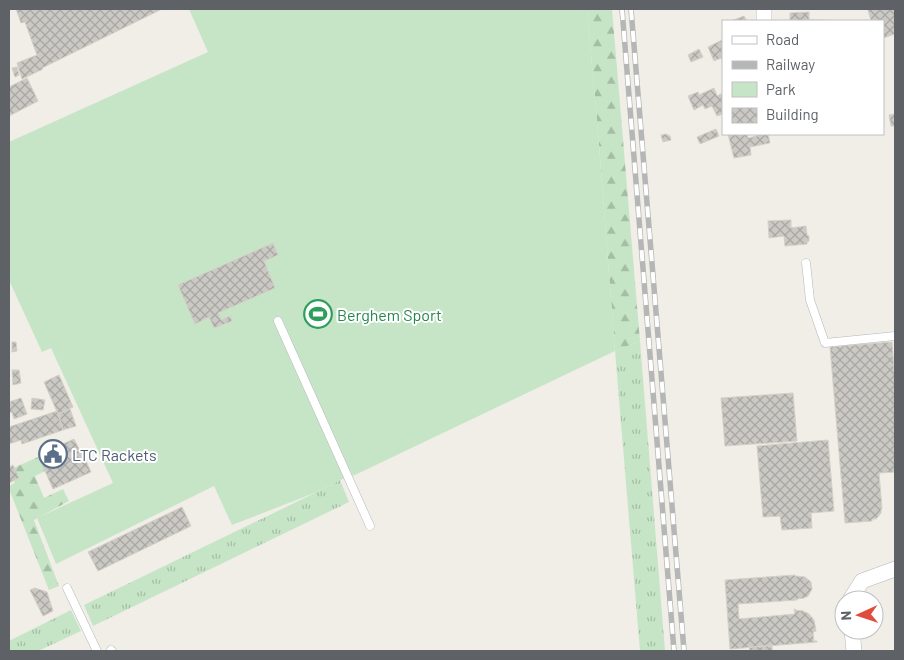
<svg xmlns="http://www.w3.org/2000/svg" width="904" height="660" font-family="Barlow,sans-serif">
	<defs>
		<pattern id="grass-tufts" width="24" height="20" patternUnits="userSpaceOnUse" patternTransform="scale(1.25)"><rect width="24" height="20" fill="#c6e5c6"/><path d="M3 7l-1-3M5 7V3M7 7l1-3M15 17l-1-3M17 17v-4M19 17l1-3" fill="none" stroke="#a4bda5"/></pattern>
		<pattern id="forest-firs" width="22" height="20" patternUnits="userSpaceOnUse" patternTransform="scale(1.25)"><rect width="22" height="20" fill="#c6e5c6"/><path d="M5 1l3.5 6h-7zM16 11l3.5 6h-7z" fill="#a4bda5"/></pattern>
		<pattern id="building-cross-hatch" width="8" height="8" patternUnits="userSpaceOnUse" patternTransform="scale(1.25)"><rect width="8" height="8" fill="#cbc9c4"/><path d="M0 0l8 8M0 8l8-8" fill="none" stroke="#a8a7a3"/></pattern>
	</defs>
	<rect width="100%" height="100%" fill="#f0eee7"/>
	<!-- grass -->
	<path fill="url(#grass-tufts)" d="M640 341 665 651H640L615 351Z
		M340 480 349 502 93 626 84 605 317 492Z
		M71 610 81 631 38 651H9V641Z"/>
	<!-- forest -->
	<path fill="url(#forest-firs)" d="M587 9H612L640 341 615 351 599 145Z
		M67 444 74 457 35 476 44 498 63 489 69 501 34 520 59 586 49 590 9 489V486L15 483 9 470Z"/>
	<!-- park -->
	<path fill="#c6e5c6" d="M189 9H587L599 145 615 351 357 474 340 480 317 492 232 525 214 486 56 564 37 518 113 483 51 348 42 352 9 280V142L208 52Z"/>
	<!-- building -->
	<path fill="url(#building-cross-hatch)" stroke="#d4d0c6" d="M16 9H162L42 68 43 69 22 79 17 63 37 55 25 22 21 23Z
		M873 9H895V34L883 38V21H871L868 10Z
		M809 12V20H825V21H790V13Z
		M744 16 747 21H731Z
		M722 40 723 61 721 58 714 61 708 47Z
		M699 49 703 57 691 62 688 55Z
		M17 67 19 75 15 77 12 68Z
		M27 78 38 101 9 116V87Z
		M714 88 717 96 723 93V114L717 116 712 106 705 109 703 105 694 110 688 96 698 92 699 95Z
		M895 114V126H891L889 115Z
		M716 129 719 136 700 144 697 137Z
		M666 134 670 136 671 140 663 142 661 135Z
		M728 134H747L748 138 757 136 756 134H768L770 143 750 147 751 155 734 158Z
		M791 220V228L806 226 807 235 809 236V241L807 242V244L785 246 784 236 769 238 768 221Z
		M273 243 278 255 264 261 275 288 218 313 221 320 230 316 232 321 214 328 209 317 195 324 178 285Z
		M12 342H16L17 351 12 352Z
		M892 342 895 383V472L879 473 882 509H881V513L876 519H872V521L845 523 830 347Z
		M12 370H19L21 383 13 385Z
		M59 375 73 407 58 414 44 382Z
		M793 393 797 441 725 446 721 398Z
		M21 398 27 414 14 419 12 412 9 413V402Z
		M32 398 45 400 43 410 31 409Z
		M70 409 76 426 63 430 58 414Z
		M57 411 63 430 22 444 21 440 9 444V427Z
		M74 439 79 449 80 448 91 472 53 489 38 455Z
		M828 440 834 511 811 513 812 528 782 530 780 516 763 517 757 446Z
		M13 465 19 478 9 483V467Z
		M182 507 191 526 98 571 88 552Z
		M795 575V576L805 577 811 582 812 589 808 596 804 598 797 599V600L738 604 739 619 795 614 794 609H795V610L803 611 809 614 814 620 816 631 813 632 814 641H817V642L730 649 725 580Z
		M35 588 47 592 53 611 43 616 30 590Z
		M772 645V651H764L763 646Z
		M763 646V651H750L749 647Z"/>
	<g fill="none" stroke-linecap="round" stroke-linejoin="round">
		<defs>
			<path id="lane" d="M806 263 810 300 825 343 895 336
				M278 321 370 526
				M67 588 97 651
				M111 650 112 651"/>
			<path id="street" d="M764 9V21
				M850 600 862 581 895 569
				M852 630 854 651"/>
		</defs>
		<!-- lane casing -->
		<use href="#lane" stroke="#b4b7bb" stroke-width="9"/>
		<!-- street casing -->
		<use href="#street" stroke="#b4b7bb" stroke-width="16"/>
		<!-- lane -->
		<use href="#lane" stroke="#fff" stroke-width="8"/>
		<!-- street -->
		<use href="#street" stroke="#fff" stroke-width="15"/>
		<defs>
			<path id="rail" d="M622 9 674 651
				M631 9 684 651"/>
		</defs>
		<!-- rail casing -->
		<use href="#rail" stroke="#b5b6b6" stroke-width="5.5"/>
		<!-- rail -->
		<use href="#rail" stroke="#fff" stroke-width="4" stroke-dasharray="11" stroke-linecap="butt"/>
	</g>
	<!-- icons -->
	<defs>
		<symbol id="stadium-ring" viewBox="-11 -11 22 22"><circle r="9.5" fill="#fff" stroke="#2e9e5b" stroke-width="1.5"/><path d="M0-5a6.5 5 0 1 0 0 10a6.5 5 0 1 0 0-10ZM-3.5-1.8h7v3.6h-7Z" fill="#2e9e5b"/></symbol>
		<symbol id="civic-ring" viewBox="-11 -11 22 22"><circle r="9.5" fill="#fff" stroke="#5c6f8a" stroke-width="1.5"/><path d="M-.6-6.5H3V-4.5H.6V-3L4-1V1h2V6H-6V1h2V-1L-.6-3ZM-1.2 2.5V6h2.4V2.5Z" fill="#5c6f8a"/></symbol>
	</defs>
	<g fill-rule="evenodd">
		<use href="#stadium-ring" x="302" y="298" width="32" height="32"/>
		<use href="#civic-ring" x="37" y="438" width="32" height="32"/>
	</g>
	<g text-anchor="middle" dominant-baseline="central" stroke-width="4" stroke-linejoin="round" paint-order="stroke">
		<!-- leisure labels -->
		<g font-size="16" fill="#27864d" stroke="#fff" text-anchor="start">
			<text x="337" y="314">Berghem Sport</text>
		</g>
		<!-- service labels -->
		<g font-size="16" fill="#4e5e75" stroke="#fff" text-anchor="start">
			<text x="72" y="454">LTC Rackets</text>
		</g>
	</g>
	<!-- border -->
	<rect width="904" height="660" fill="none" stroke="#5e6266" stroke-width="20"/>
	<!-- legend -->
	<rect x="722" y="20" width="162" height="115" fill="#ffffff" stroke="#bfc0c2"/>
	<rect x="732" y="36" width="25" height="8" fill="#ffffff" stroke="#bfc0c2"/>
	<text x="766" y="45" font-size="15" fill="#5e6266">Road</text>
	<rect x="732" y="61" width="25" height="8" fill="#b5b6b6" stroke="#bfc0c2"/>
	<text x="766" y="70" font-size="15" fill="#5e6266">Railway</text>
	<rect x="732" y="82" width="25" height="15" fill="#c6e5c6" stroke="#bfc0c2"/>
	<text x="766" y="95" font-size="15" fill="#5e6266">Park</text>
	<rect x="732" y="108" width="25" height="15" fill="url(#building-cross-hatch)" stroke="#bfc0c2"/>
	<text x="766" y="120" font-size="15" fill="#5e6266">Building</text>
	<!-- north arrow -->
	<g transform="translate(859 615) rotate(267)"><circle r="24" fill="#ffffff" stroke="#bfc0c2"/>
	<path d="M0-4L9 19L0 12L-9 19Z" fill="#e04c3d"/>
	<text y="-8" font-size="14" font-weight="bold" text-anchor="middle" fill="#5e6266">N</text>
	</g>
</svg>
